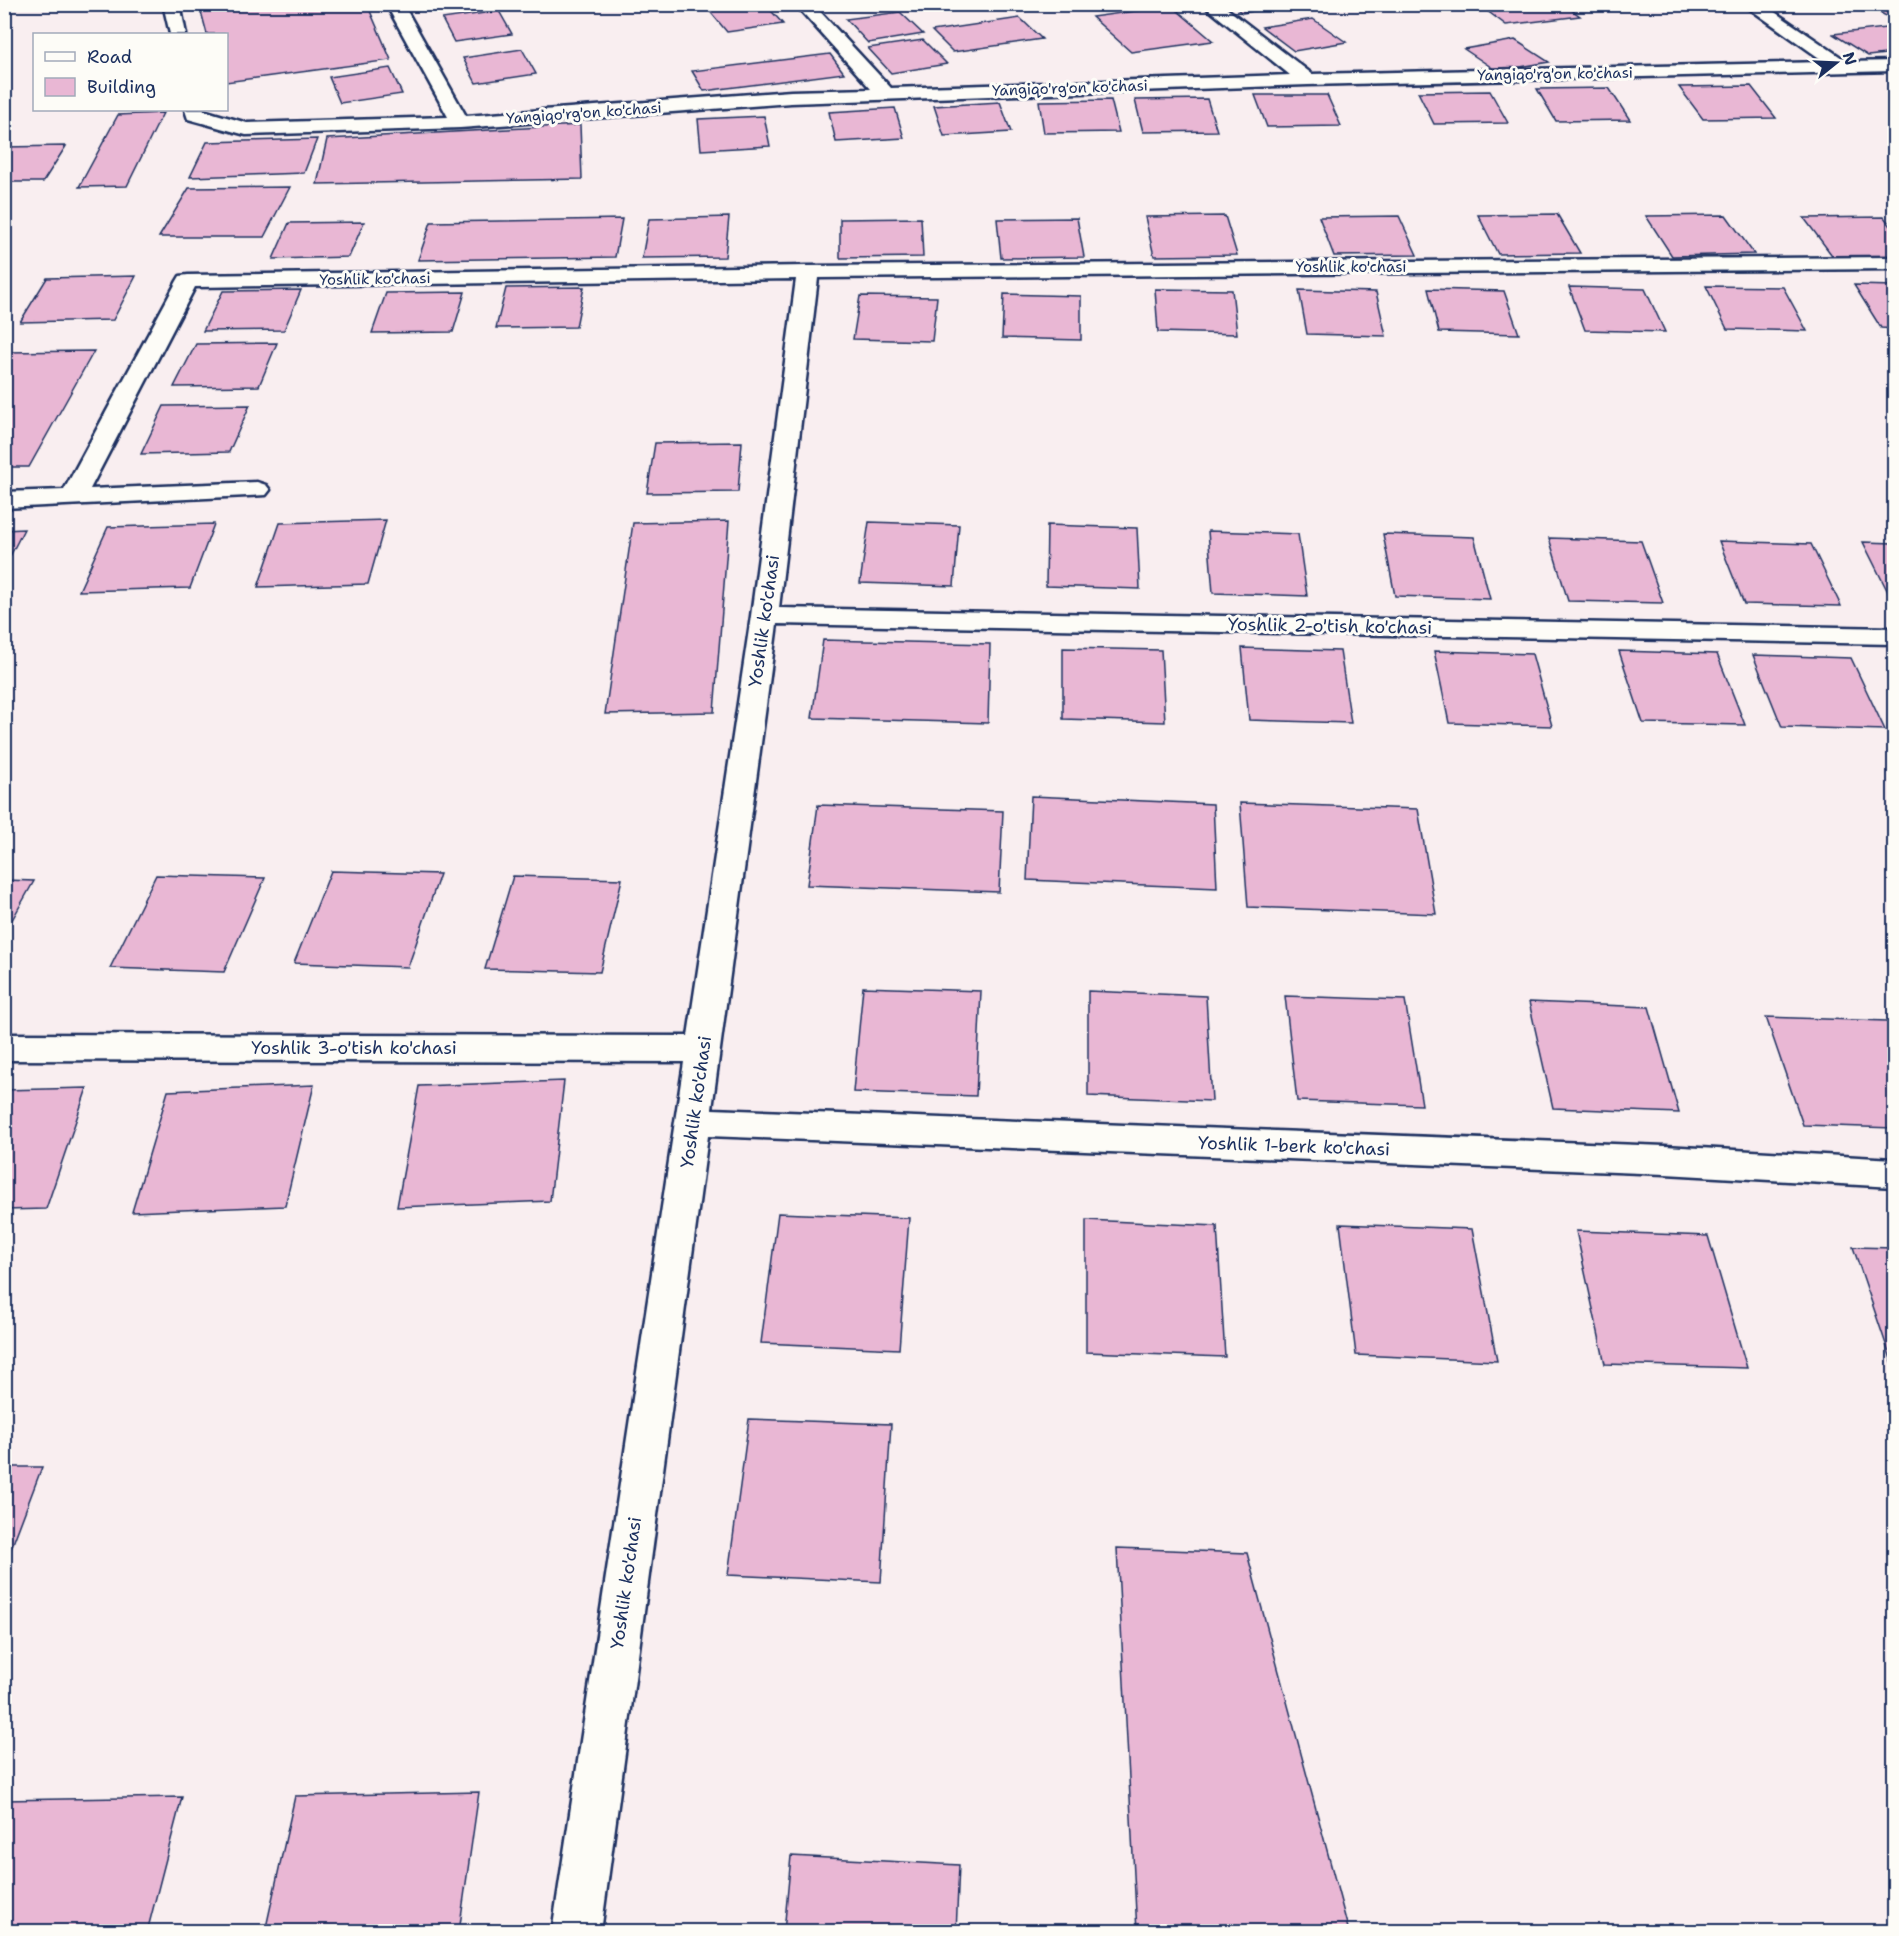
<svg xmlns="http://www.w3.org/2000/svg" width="1899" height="1936" font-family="'Shantell Sans',sans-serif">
	<rect width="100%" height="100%" fill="#f9eef0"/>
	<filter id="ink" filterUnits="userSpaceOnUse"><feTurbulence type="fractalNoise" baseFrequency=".0167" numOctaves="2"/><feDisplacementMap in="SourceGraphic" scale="12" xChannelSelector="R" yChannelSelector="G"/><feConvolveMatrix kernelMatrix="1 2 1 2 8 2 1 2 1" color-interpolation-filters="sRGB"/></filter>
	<g filter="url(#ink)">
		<!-- building -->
		<path fill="#e9b7d4" stroke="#1b2f5e" stroke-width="1.5" d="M199 4H367L391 60 226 82V34H207Z
			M741 4H765L783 24 727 32 708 9Z
			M1231 4H1292V5L1242 13Z
			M1478 4H1563L1580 16 1506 25Z
			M1865 4H1894V20H1893Z
			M1172 6 1213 41 1131 52 1092 17Z
			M499 11 512 34 454 42 442 19Z
			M900 12 923 34 868 43 846 19Z
			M1020 18 1042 39 953 52 932 31Z
			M1313 19 1346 42 1294 51 1262 27Z
			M1894 27V53L1868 56 1833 34Z
			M923 40 947 64 891 73 868 48Z
			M1515 40 1549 62 1497 71 1464 49Z
			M522 49 536 74 476 83 463 58Z
			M830 54 844 73 704 91 692 71Z
			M390 68 402 94 340 103 329 77Z
			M1751 86 1776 118 1703 119 1679 87Z
			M1609 88 1630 120 1556 121 1537 89Z
			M1490 91 1508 123 1434 124 1418 92Z
			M1255 95H1327L1341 126 1267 127Z
			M1207 99 1217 131 1143 132 1135 100Z
			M1111 100 1119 132 1044 133 1039 101Z
			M1000 102 1011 132 944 136 934 106Z
			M895 108 904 138 836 142 829 112Z
			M163 113 127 186 79 187 118 115Z
			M764 116 770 146 701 150 698 119Z
			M580 125 582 179 317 184 327 139Z
			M317 139 304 173 190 177 207 142Z
			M66 146 43 182H4V147Z
			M290 187 264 237H159L189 188Z
			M1557 214 1580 253 1498 254 1478 215Z
			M1726 215 1754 254 1672 256 1646 216Z
			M1225 216 1237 255 1154 256 1145 217Z
			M1399 216 1417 255 1334 256 1319 217Z
			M729 217 725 257 642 258 649 219Z
			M1884 217 1894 230V257L1834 258 1804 218Z
			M921 218 923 257 840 258V219Z
			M1077 218 1084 257 1001 258 997 219Z
			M622 219 615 257 418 260 431 222Z
			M364 222 349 257 273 259 289 223Z
			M136 276 113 320 20 322 47 278Z
			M1854 285 1894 286V329L1881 328Z
			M1706 286 1783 287 1807 331 1727 329Z
			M584 287 576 327 496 328 506 288Z
			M1569 287 1645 289 1665 332 1585 330Z
			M1155 289 1232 290 1237 334 1158 332Z
			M1428 289 1504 291 1519 334 1439 332Z
			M301 290 284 330 203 331 223 291Z
			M1299 290 1376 292 1386 336 1307 334Z
			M465 292 453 332 372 333 386 293Z
			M1004 294 1081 296V340L1002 338Z
			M860 296 937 297 932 341 853 339Z
			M277 343 259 386 174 387 196 344Z
			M94 351 29 467H4V352Z
			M250 405 229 452 141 454 164 406Z
			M742 442 738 492 647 493 655 443Z
			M386 520 368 584 258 587 280 523Z
			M729 521 714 712 605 714 633 523Z
			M869 522 959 525 954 586 860 583Z
			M214 524 190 588 79 591 108 527Z
			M1047 525 1137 528 1140 589 1046 586Z
			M24 529 4 568V530Z
			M1208 531 1298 534 1307 596 1213 593Z
			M1383 534 1474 537 1490 599 1395 596Z
			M1549 538 1641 541 1663 603 1568 601Z
			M1719 541 1811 544 1841 606 1744 604Z
			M1863 542 1894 543V604Z
			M823 640 990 644 988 723 812 718Z
			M1063 648 1161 650 1165 722 1063 719Z
			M1242 648 1340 651 1351 723 1249 720Z
			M1434 651 1532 654 1552 726 1449 723Z
			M1619 651 1717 654 1745 725 1643 723Z
			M1753 655 1851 658 1885 730 1782 727Z
			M1031 796 1213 804 1217 888 1027 880Z
			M1240 803 1418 809 1436 914 1248 907Z
			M818 805 1003 811 999 892 807 885Z
			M331 871 440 874 408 967 294 963Z
			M156 875 265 878 224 972 110 968Z
			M513 876 622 879 600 972 485 969Z
			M4 880 34 881 4 934Z
			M863 987 981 991 976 1096 853 1092Z
			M1088 991 1206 996 1212 1101 1088 1096Z
			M1285 996 1405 1000 1422 1105 1297 1101Z
			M1529 1002 1649 1007 1679 1113 1553 1108Z
			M1766 1017 1887 1021 1894 1040V1128L1803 1125Z
			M564 1081 550 1201 397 1207 419 1086Z
			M314 1085 285 1206 132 1212 168 1091Z
			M87 1088 46 1209 4 1210V1090Z
			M778 1213 909 1218 899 1349 761 1343Z
			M1086 1220 1217 1226 1225 1357 1086 1352Z
			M1340 1224 1472 1229 1497 1361 1356 1355Z
			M1576 1231 1708 1236 1747 1368 1605 1364Z
			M1853 1247 1894 1248V1368Z
			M749 1419 891 1424 881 1582 728 1575Z
			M4 1467H42L4 1567Z
			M1117 1548 1247 1553 1349 1932H1137Z
			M479 1792 459 1932H265L295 1796Z
			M182 1797 147 1932H4V1800Z
			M791 1856 959 1865 956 1932H784Z"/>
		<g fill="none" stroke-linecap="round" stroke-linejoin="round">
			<defs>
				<path id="street" d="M163 4H180L186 34H170Z
					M386 4H403L466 116 791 91 871 89 795 4H813L891 88 1290 75 1202 4H1221L1312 74 1825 62 1743 4H1763L1848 62 1894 61V71L1308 85 791 103 460 128 246 135 188 119 185 110H203L247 123 448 117Z
					M1894 257V269L818 278 779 608 1894 628V644L777 624 712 1109 1665 1146 1894 1159V1187L1665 1174 708 1136 601 1932H552L684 1062 4 1060V1034L688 1036 751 616 796 279 195 287 90 489 257 482 266 485 270 490 266 495 4 508V492L64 490 177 281 180 276 188 275 808 266Z"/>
			</defs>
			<!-- street casing -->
			<use href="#street" stroke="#1b2f5e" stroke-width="5"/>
			<!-- street -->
			<use href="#street" fill="#fdfcf7" fill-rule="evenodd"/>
		</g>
	</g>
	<g text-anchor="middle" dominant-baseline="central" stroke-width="6" stroke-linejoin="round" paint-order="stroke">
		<!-- far-street labels -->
		<g font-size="15" fill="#1b2f5e" stroke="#fdfcf7">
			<text transform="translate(1555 74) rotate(-1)">Yangiqo'rg'on ko'chasi</text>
			<text transform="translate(1070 88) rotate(-2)">Yangiqo'rg'on ko'chasi</text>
			<text transform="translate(584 113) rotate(-4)">Yangiqo'rg'on ko'chasi</text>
			<text x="1351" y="267">Yoshlik ko'chasi</text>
			<text transform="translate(375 279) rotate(-1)">Yoshlik ko'chasi</text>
		</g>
		<!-- street labels -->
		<g font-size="18" fill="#1b2f5e" stroke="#fdfcf7">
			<text transform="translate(764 621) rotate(-82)">Yoshlik ko'chasi</text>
			<text transform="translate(1330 626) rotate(1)">Yoshlik 2-o'tish ko'chasi</text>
			<text x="354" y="1048">Yoshlik 3-o'tish ko'chasi</text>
			<text transform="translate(696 1102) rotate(-82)">Yoshlik ko'chasi</text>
			<text transform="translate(1294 1146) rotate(2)">Yoshlik 1-berk ko'chasi</text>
			<text transform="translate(626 1583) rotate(-82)">Yoshlik ko'chasi</text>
		</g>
	</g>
	<!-- margin -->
	<rect width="1899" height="1936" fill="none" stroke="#fdfcf7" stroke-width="24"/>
	<rect x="12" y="12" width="1875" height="1912" fill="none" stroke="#1b2f5e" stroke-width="2" filter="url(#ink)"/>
	<!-- legend -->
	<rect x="33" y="33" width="195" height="78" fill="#fdfcf7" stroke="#a3aaba" stroke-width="1.5"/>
	<rect x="45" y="52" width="30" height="9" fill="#fdfcf7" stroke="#a3aaba" stroke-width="1.5"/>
	<text x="87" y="63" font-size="18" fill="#1b2f5e">Road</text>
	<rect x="45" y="78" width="30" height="18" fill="#e9b7d4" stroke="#a3aaba" stroke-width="1.5"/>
	<text x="87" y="93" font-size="18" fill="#1b2f5e">Building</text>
	<!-- north arrow -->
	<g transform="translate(1836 63) rotate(72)" stroke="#fdfcf7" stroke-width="4.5" paint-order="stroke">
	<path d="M0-4.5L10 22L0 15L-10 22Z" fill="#1b2f5e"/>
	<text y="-9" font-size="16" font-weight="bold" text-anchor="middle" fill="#1b2f5e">N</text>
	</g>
</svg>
